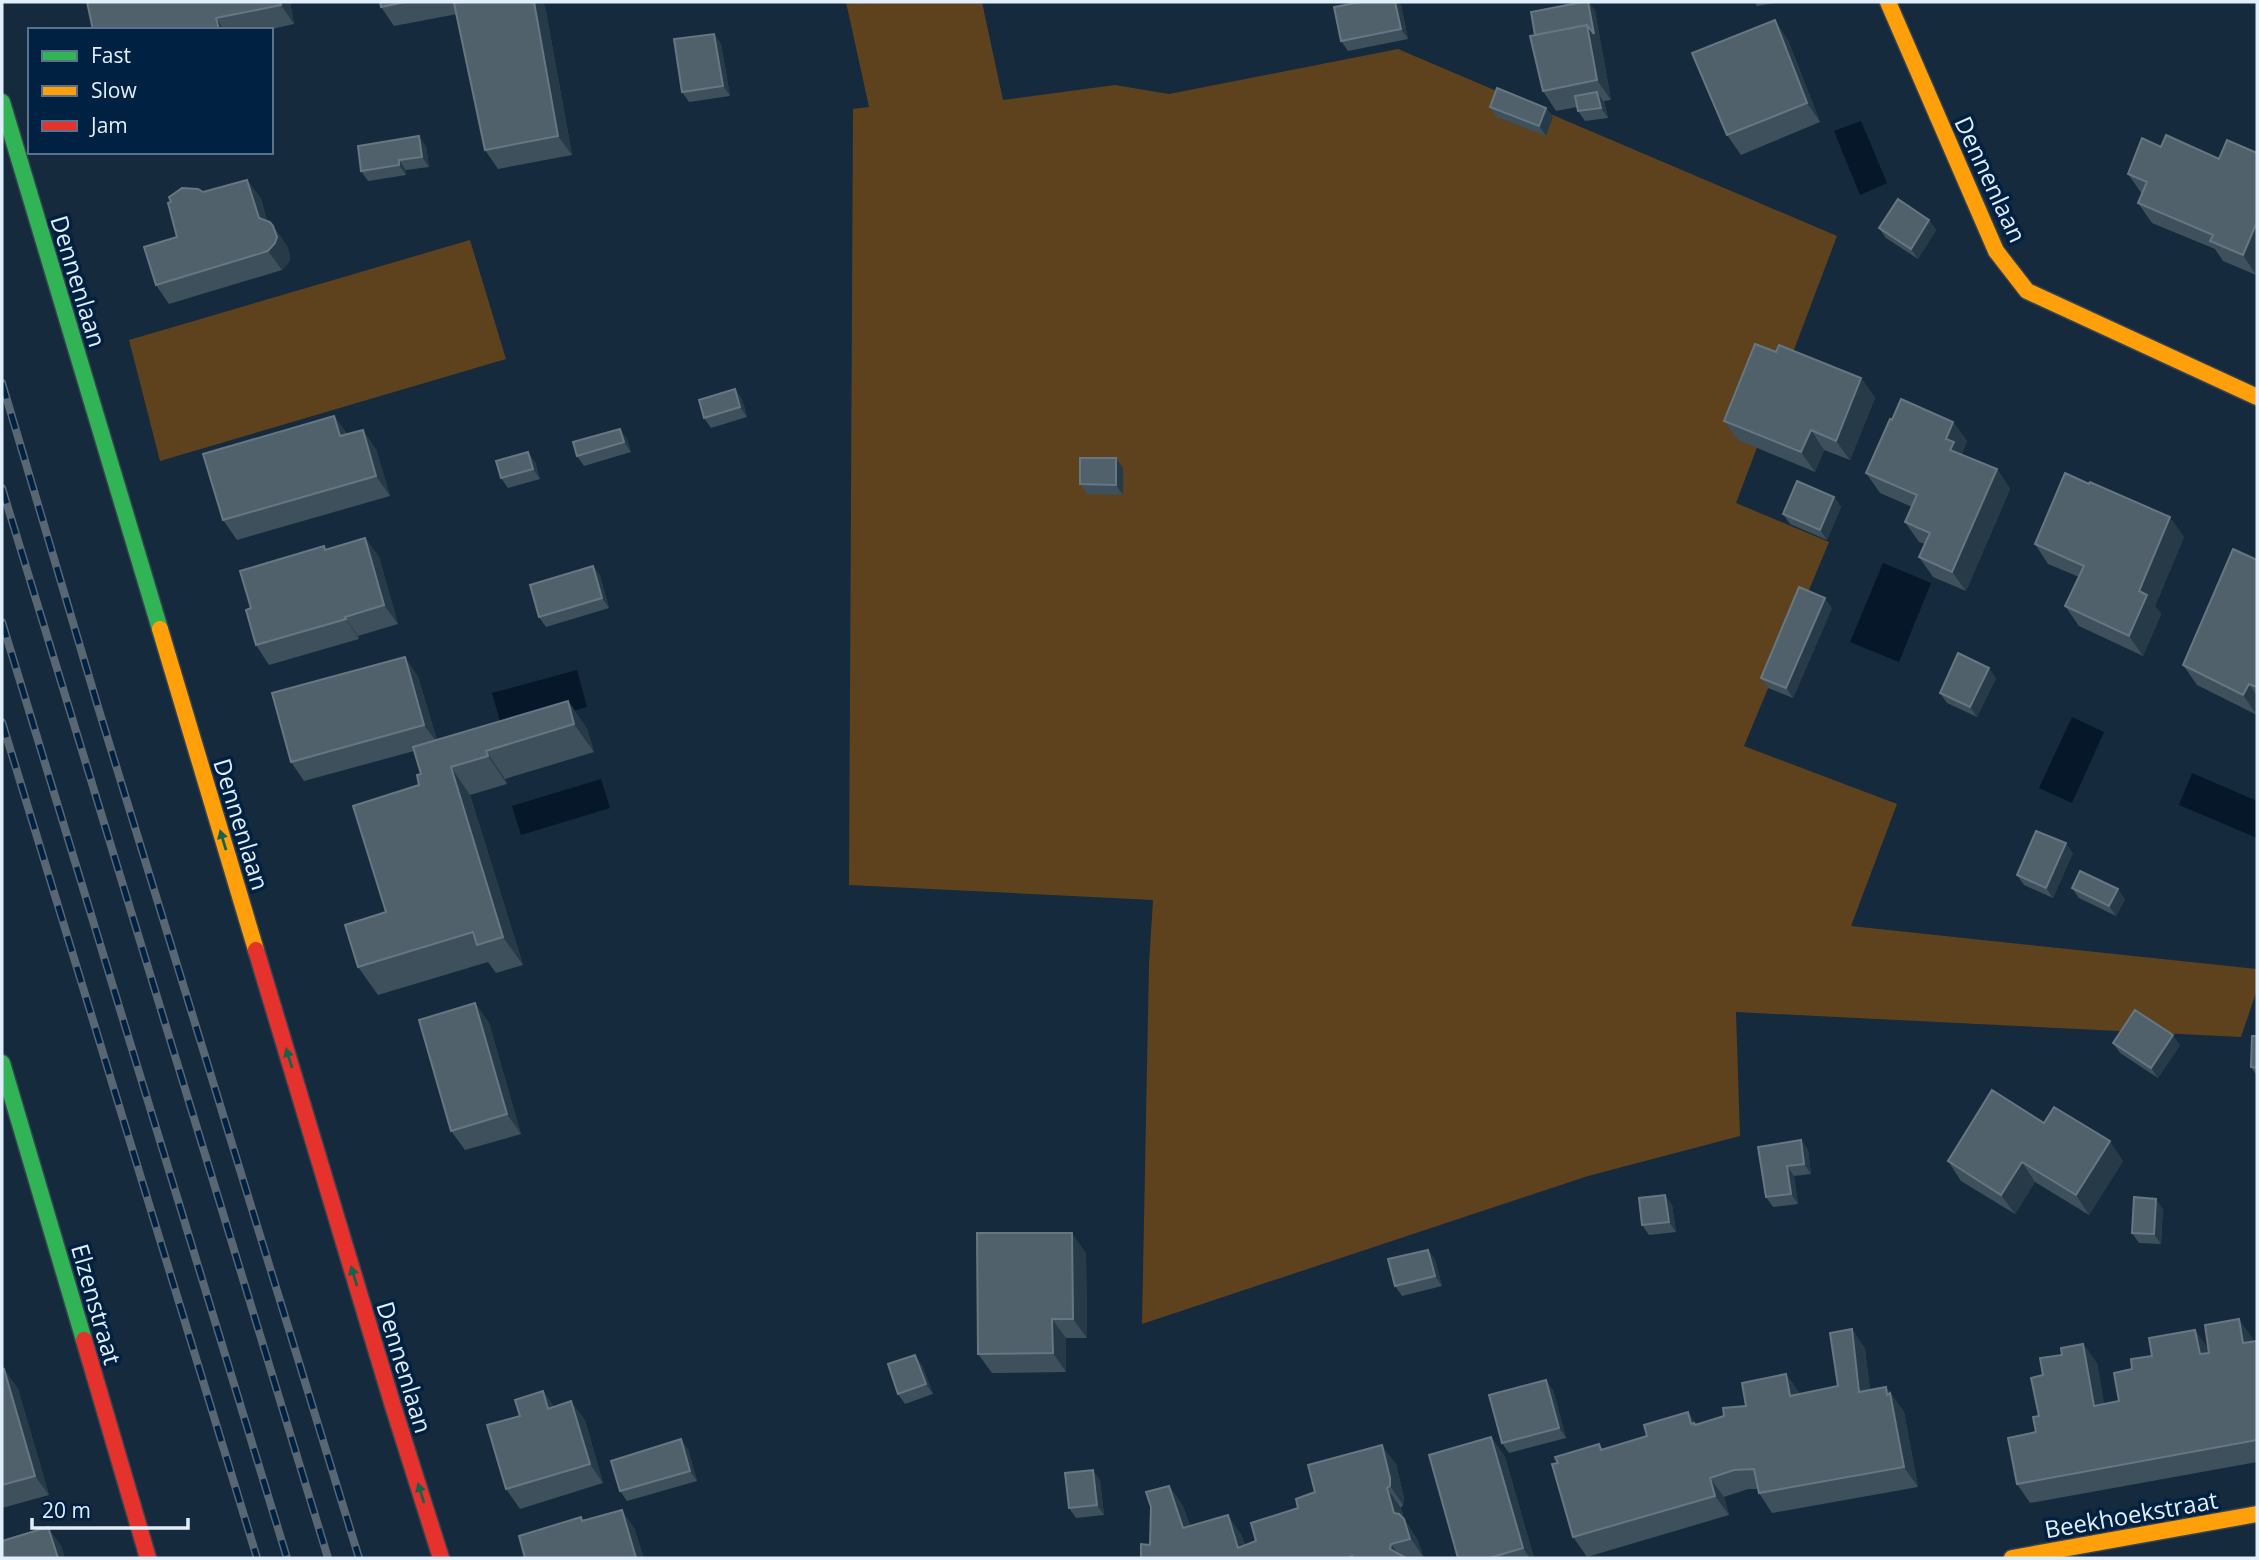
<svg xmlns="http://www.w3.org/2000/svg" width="2259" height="1560" font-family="'Open Sans',sans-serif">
	<rect width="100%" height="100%" fill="#152a3c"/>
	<!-- green -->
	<path fill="#5e421d" d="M846 2H982L1003 100 1115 85 1169 94 1398 49 1837 236 1736 503 1829 542 1744 746 1897 804 1851 926 2257 969V990L2241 1037 1736 1012 1740 1136 1588 1176 1142 1324 1149 964 1153 900 849 885 853 109 869 107Z
		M470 240 506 359 160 461 129 340Z"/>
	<!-- water -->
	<path fill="#061729" d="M1861 121 1887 183 1860 195 1834 131Z
		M1883 563 1931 583 1899 662 1850 642Z
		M577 670 587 707 503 731 492 693Z
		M2072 717 2104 732 2072 803 2039 788Z
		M2192 773 2257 801V838L2179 805Z
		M601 779 610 808 521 835 512 806Z"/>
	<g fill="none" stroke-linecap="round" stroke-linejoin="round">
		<defs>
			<path id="fast" d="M2 102 160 629
				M2 1063 84 1340"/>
			<path id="slow" d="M1888 2 1996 251 2027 291 2257 397
				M160 629 256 950
				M2012 1558 2257 1514"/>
			<path id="jam" d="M256 950 393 1406 441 1558
				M84 1340 148 1558"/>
		</defs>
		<!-- fast casing -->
		<use href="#fast" stroke="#364351" stroke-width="19"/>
		<!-- slow casing -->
		<use href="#slow" stroke="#364351" stroke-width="19"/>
		<!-- jam casing -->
		<use href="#jam" stroke="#364351" stroke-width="19"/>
		<!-- fast -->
		<use href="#fast" stroke="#30b455" stroke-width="16"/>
		<!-- slow -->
		<use href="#slow" stroke="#ff9f0a" stroke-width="16"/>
		<!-- jam -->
		<use href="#jam" stroke="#e5322d" stroke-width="16"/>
		<defs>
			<path id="rail" d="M2 383 98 707 359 1558
				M2 488 328 1558
				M2 622 287 1558
				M2 722 257 1558"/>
		</defs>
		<!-- rail casing -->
		<use href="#rail" stroke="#596774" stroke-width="8"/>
		<!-- rail -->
		<use href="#rail" stroke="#002142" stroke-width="5" stroke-dasharray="16" stroke-linecap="butt"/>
	</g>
	<!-- wall -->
	<path fill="#3e505b" d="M290 2 294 24 268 30H93Z
		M380 2H457L545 6 572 155 498 169 485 150 457 14 394 26 381 7Z
		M1589 2 1595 11 1611 100 1604 101 1608 118 1585 121 1578 111 1577 107 1556 111 1543 91 1535 35Z
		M1754 2H1781L1757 6Z
		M1401 5 1408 39 1348 51 1341 41Z
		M714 34 721 44 730 96 689 102 682 92Z
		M1788 40 1820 122 1741 155 1727 135Z
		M1490 107 1546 108 1553 117 1546 136 1497 117Z
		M426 146 429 167 406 170V175L368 181 361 171Z
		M2161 147 2219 159 2257 153V273L2256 275 2223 261 2215 249 2152 223 2138 203 2142 194 2128 174Z
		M247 180 261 199 267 221 273 226 287 246 290 256 289 262 282 270 169 304 156 285 177 237 203 192Z
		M1929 220 1936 230 1918 259 1886 238 1879 228Z
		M1776 352 1861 378 1875 398 1850 460 1824 450 1815 472 1738 440 1724 421Z
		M735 389 742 399 747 417 711 428 704 418Z
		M334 416 347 434 376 449 390 496 237 540 223 520Z
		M1892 420 1953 422 1967 441 1962 454 1963 455 1997 469 2010 489 1966 591 1933 577 1919 557 1925 544 1919 542 1905 522 1912 507 1880 493 1866 473Z
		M627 439 631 452 584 466 577 456Z
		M1116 458 1123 468V495L1087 494 1080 484Z
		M535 462 540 479 508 488 501 478Z
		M1834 497 1841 507 1827 540 1790 524 1783 514Z
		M2184 537 2155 606 2161 614 2143 656 2079 626 2065 606 2079 577 2048 564 2035 544Z
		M365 538 379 557 398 624 358 636 359 639 269 665 256 645 251 608 326 550Z
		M2257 560V715L2197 685 2183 665Z
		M593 566 600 576 609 608 546 627 539 617Z
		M1832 608 1793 698 1768 688 1761 678Z
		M405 657 418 677 437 740 568 701 587 729 594 752 505 779 507 784 470 795 523 965 496 973 488 962 378 995 358 967 386 912 419 785 421 774 414 751 304 781 291 762Z
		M1996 678 1977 717 1947 703 1940 693Z
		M2073 853 2053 898 2024 885 2017 875Z
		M2072 888 2125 899 2116 916 2079 898Z
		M475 1003 489 1023 521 1134 465 1150 451 1131Z
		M2257 1036V1076L2251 1067Z
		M2113 1043 2180 1045 2158 1078 2120 1053Z
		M2044 1123 2123 1161 2089 1215 2035 1182 2015 1214 1961 1181 1948 1161Z
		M1801 1140 1808 1150 1811 1174 1794 1176 1798 1204 1773 1207 1766 1197Z
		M1665 1195 1672 1205 1676 1232 1649 1235 1642 1225Z
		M2163 1209 2161 1244 2139 1243 2132 1233Z
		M1428 1250 1435 1260 1442 1286 1402 1296 1395 1286Z
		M1086 1253 1087 1338H1066V1372L992 1373 978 1354Z
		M1852 1329 1865 1349 1870 1390 1886 1387 1904 1412 1918 1487 1772 1513 1759 1493 1758 1489H1748L1724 1497 1729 1515 1587 1557 1573 1537 1558 1463 1599 1444 1603 1450 1647 1436 1688 1412 1696 1424 1724 1416 1746 1406 1786 1374 1800 1394 1838 1386Z
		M2253 1339V1342L2257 1341V1462L2030 1503 2017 1484 2036 1432 2043 1375 2062 1355 2083 1344 2097 1363 2104 1404 2119 1401 2132 1369 2209 1349Z
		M922 1365 933 1394 905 1404 898 1394Z
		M4 1369 18 1389 49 1495 2 1508V1370Z
		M1553 1390 1566 1438 1509 1453 1502 1443Z
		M543 1391 554 1407 585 1420 603 1483 520 1509 506 1489 520 1416Z
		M1491 1437 1505 1457 1534 1558H1458Z
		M688 1449 697 1481 627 1501 620 1491Z
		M1396 1464 1404 1498 1403 1505 1401 1508 1404 1519 1417 1539 1424 1558H1141L1150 1545 1169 1486 1183 1506 1190 1526 1241 1534 1245 1545 1256 1541 1298 1508 1315 1492Z
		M1100 1480 1104 1515 1076 1518 1069 1508Z"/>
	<!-- shaded-wall -->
	<path fill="#263a47" d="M280 2H290L294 24 281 5Z
		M534 2H542L545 6 572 155 558 136Z
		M1395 2H1399L1401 5 1408 39 1401 29Z
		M1589 2 1595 11 1611 100 1597 80 1587 25Z
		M216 18 224 30H219Z
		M1775 20 1788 40 1820 122 1807 103Z
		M714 34 721 44 730 96 723 86Z
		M1597 92 1604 102 1608 118 1601 108Z
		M1546 108 1553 117 1546 136 1539 126Z
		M419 136 426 146 429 167 422 157Z
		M399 160 406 170V175L399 165Z
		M247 180 261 199 272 238 259 218Z
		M1929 220 1936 230 1918 259 1911 249Z
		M2257 222V273L2256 275 2243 255Z
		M273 226 287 246 290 256 289 262 282 270 268 251Z
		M1861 378 1875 398 1850 460 1836 441Z
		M735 389 742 399 747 417 740 407Z
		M334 416 347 435 340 436Z
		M1953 422 1967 441 1962 454 1967 461 1950 450 1946 439Z
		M620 429 627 439 631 452 624 442Z
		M363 430 376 449 390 496 376 476Z
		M1811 430 1824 450 1815 472 1801 452Z
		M528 452 535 462 540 479 533 469Z
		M1116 458 1123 468V495L1116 485Z
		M1997 469 2010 489 1966 591 1952 572Z
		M1834 497 1841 507 1827 540 1820 530Z
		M2170 517 2184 537 2155 606 2161 614 2143 656 2129 636 2139 591Z
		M365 538 379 557 398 624 384 605Z
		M593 566 600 576 609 608 602 598Z
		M1825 598 1832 608 1793 698 1786 688Z
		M345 617 358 636 359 639 346 619Z
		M405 657 418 677 438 744 424 725Z
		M1989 668 1996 678 1977 717 1970 707Z
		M2249 684 2257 696V715L2243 695Z
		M568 701 587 729 594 752 574 724Z
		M486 751 505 779 507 784 488 756Z
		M451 767 470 795 523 965 503 937Z
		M2066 843 2073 853 2053 898 2046 888Z
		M2118 889 2125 899 2116 916 2109 906Z
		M475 1003 489 1023 521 1134 507 1114Z
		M2173 1035 2180 1045 2158 1078 2151 1068Z
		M1801 1140 1808 1150 1811 1174 1804 1164Z
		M2110 1141 2123 1161 2089 1215 2076 1195Z
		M2022 1162 2035 1182 2015 1214 2001 1195Z
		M1787 1166 1794 1176 1798 1204 1791 1194Z
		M1665 1195 1672 1205 1676 1232 1669 1222Z
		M2156 1199 2163 1209 2161 1244 2154 1234Z
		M1072 1233 1086 1253 1087 1338 1073 1319Z
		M1428 1250 1435 1260 1442 1286 1435 1276Z
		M1052 1319 1066 1338V1372L1053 1353Z
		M2239 1319 2253 1339 2257 1362 2243 1343Z
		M1852 1329 1865 1349 1873 1411 1859 1392Z
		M2195 1330 2209 1349 2213 1373 2200 1354Z
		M2083 1344 2097 1363 2108 1425 2094 1406Z
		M915 1355 922 1365 933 1394 926 1384Z
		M4 1369 18 1389 49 1495 35 1476Z
		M1786 1374 1799 1393 1804 1416 1790 1396Z
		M1546 1380 1553 1390 1566 1438 1559 1428Z
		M1886 1387 1904 1412 1918 1487 1904 1467 1887 1395Z
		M543 1391 557 1411 548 1409Z
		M571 1401 585 1420 603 1483 590 1464Z
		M1688 1412 1701 1431 1691 1424Z
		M1491 1437 1505 1457 1534 1558H1530L1523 1548Z
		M681 1439 688 1449 697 1481 690 1471Z
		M1382 1445 1396 1464 1404 1498 1403 1505 1390 1486Z
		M1093 1470 1100 1480 1104 1515 1097 1505Z
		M1710 1478 1724 1497 1729 1515 1715 1496Z
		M1169 1486 1183 1506 1197 1548 1183 1528Z
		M1387 1488 1401 1508 1404 1519 1417 1539 1424 1558 1394 1513Z
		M622 1510 635 1529 644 1558H636Z
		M1228 1515 1241 1534 1249 1558 1238 1548Z
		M48 1527 62 1547 65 1558H58Z
		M1391 1544 1401 1558 1390 1549Z"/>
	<!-- building -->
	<path fill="#50616c" stroke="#667783" stroke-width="2" d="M87 2H280L281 5 216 18 219 30H93Z
		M380 2H405L381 7Z
		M460 2H534L558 136 485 150 454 3Z
		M1361 2H1395L1401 29 1341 41 1334 7Z
		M1583 2H1588L1594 34 1587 25 1535 35 1531 12Z
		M1775 20 1807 103 1727 135 1692 53Z
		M1587 25 1597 80 1543 91 1530 36Z
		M714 34 723 86 682 92 674 39Z
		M1497 88 1546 108 1539 126 1490 107Z
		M1597 92 1601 108 1578 111 1575 96Z
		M2166 135 2219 159 2227 140 2257 153V222L2243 255 2210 241 2213 235 2138 203 2147 182 2128 174 2142 138 2161 147Z
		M419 136 422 157 399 160V165L361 171 358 146Z
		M247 180 259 218 270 222 273 226 277 237 275 243 268 251 156 285 144 247 177 237 168 203 171 202 169 197 182 188 198 189 203 192Z
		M1898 199 1929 220 1911 249 1879 228Z
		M1755 344 1776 352 1779 345 1861 378 1836 441 1811 430 1801 452 1724 421Z
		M735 389 740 407 704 418 699 400Z
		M1901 399 1953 422 1946 439 1954 442 1950 450 1997 469 1952 572 1919 557 1930 533 1905 522 1917 495 1866 473 1890 419 1892 420Z
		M334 416 340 436 363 430 376 476 223 520 203 454Z
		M620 429 624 442 577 456 573 442Z
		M528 452 533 469 501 478 496 461Z
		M1080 458H1116V485L1080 484Z
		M2065 473 2089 484 2090 482 2170 517 2139 591 2147 595 2129 636 2065 606 2084 566 2035 544Z
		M1797 481 1834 497 1820 530 1783 514Z
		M365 538 384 605 345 617 346 619 256 645 246 610 251 608 240 571 324 546 325 550Z
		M2233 549 2257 560V687L2249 684 2243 695 2183 665Z
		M593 566 602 598 539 617 530 585Z
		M1799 587 1825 598 1786 688 1761 678Z
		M1958 653 1989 668 1970 707 1940 693Z
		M405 657 424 725 291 762 272 693Z
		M568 701 574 724 486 751 488 756 451 767 503 937 477 945 473 932 358 967 345 925 386 912 353 806 419 785 417 775 421 774 413 747Z
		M2036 831 2066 843 2046 888 2017 875Z
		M2080 871 2118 889 2109 906 2072 888Z
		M475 1003 507 1114 451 1131 419 1020Z
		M2135 1010 2173 1035 2151 1068 2113 1043Z
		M2252 1036H2257V1068L2251 1067Z
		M1992 1090 2044 1123 2054 1107 2110 1141 2076 1195 2022 1162 2001 1195 1948 1161Z
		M1801 1140 1804 1164 1787 1166 1791 1194 1766 1197 1758 1147Z
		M1665 1195 1669 1222 1642 1225 1639 1198Z
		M2134 1197 2156 1199 2154 1234 2132 1233Z
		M977 1233H1072L1073 1319H1052L1053 1353 978 1354Z
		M1428 1250 1435 1276 1395 1286 1388 1259Z
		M2239 1319 2243 1343 2257 1341V1440L2017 1484 2008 1438 2036 1432 2033 1417 2039 1416 2031 1378 2043 1375 2040 1358 2062 1355 2061 1348 2083 1344 2094 1406 2119 1401 2114 1373 2132 1369 2131 1359 2152 1356 2149 1338 2195 1330 2200 1354 2209 1353 2205 1325Z
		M1852 1329 1859 1392 1886 1387 1887 1395 1890 1393 1904 1467 1759 1493 1754 1469 1734 1470 1710 1478 1715 1496 1573 1537 1552 1464 1558 1463 1555 1457 1599 1444 1601 1450 1647 1436 1644 1425 1688 1412 1691 1424 1694 1423 1695 1425 1724 1416 1723 1408 1746 1406 1742 1383 1786 1374 1790 1396 1838 1386 1830 1333Z
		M915 1355 926 1384 898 1394 888 1364Z
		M4 1369 35 1476 2 1485V1370Z
		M1546 1380 1559 1428 1502 1443 1489 1395Z
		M543 1391 548 1409 571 1401 590 1464 506 1489 487 1425 520 1416 515 1400Z
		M1491 1437 1523 1548 1489 1558H1458L1429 1455Z
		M681 1439 690 1471 620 1491 611 1461Z
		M1382 1445 1390 1478V1486L1387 1488 1394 1513 1399 1514 1404 1519 1410 1539 1391 1544 1390 1549 1404 1557 1403 1558H1351L1352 1556 1346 1558H1141V1544L1150 1545 1151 1507 1146 1492 1169 1486 1183 1528 1228 1515 1238 1548 1256 1541 1251 1523 1298 1508 1296 1499 1315 1492 1308 1465Z
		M1093 1470 1097 1505 1069 1508 1065 1473Z
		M622 1510 636 1558H525L519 1536 581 1517 582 1521Z
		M48 1527 58 1558H2V1541Z"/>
	<!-- one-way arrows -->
	<defs><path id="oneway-solid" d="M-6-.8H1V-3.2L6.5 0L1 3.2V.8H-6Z" transform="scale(1.75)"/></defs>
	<g fill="#16634b">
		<use href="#oneway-solid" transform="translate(223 840) rotate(-107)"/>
		<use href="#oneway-solid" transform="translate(289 1058) rotate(-107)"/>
		<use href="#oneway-solid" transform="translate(354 1276) rotate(-107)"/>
		<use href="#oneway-solid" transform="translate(421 1493) rotate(-107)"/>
	</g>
	<g text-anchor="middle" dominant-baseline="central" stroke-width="7" stroke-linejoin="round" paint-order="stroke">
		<!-- street labels -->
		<g font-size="24" fill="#e1eefb" stroke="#002142">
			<text transform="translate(1991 179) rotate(65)">Dennenlaan</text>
			<text transform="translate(79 281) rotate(73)">Dennenlaan</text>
			<text transform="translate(242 824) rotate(73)">Dennenlaan</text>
			<text transform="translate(97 1304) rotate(74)">Elzenstraat</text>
			<text transform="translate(405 1367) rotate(73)">Dennenlaan</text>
			<text transform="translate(2131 1514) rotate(-10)">Beekhoekstraat</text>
		</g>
	</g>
	<!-- border -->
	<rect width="2259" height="1560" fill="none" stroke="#e1eefb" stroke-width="7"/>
	<!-- legend -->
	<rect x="28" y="28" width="245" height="126" fill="#002142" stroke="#5a738c" stroke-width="2"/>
	<rect x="42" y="51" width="35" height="10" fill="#30b455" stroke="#5a738c" stroke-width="2"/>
	<text x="91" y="63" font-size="21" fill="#e1eefb">Fast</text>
	<rect x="42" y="86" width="35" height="10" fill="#ff9f0a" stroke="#5a738c" stroke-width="2"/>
	<text x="91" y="98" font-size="21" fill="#e1eefb">Slow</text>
	<rect x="42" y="121" width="35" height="10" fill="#e5322d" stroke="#5a738c" stroke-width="2"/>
	<text x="91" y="133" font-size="21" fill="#e1eefb">Jam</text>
	<!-- scale -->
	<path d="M32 1518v10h156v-10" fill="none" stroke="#e1eefb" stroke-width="3.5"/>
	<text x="42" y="1518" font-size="21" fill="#e1eefb" stroke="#002142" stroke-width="5" paint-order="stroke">20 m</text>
</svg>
